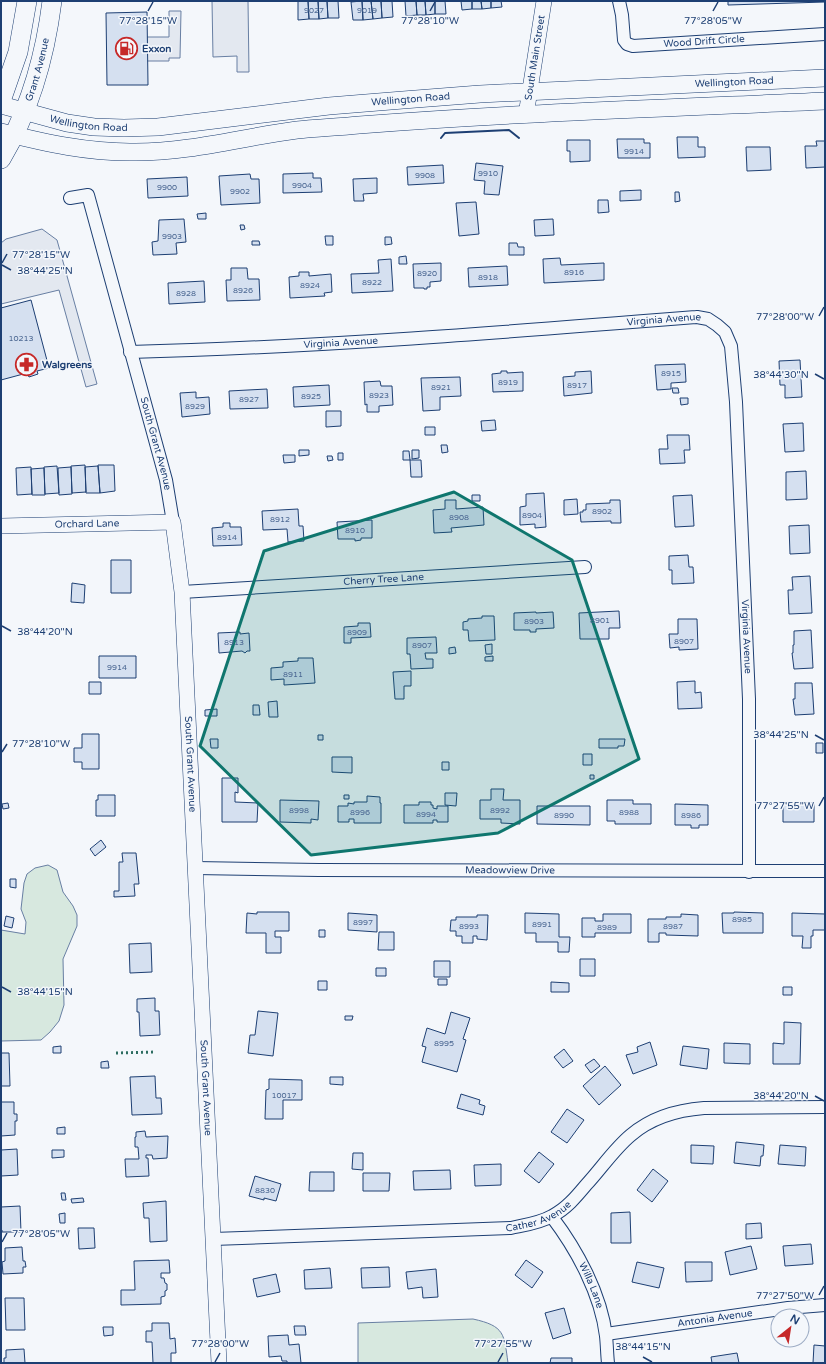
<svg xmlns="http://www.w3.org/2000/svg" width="826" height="1364" font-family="'Varela Round',sans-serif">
	<rect width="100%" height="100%" fill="#f4f7fb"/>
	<!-- green -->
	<path fill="#d7e8df" stroke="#687fa3" d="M48 865 57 870 63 892 73 906 77 915V926L63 959 64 1005 59 1021 50 1032 41 1040 1 1041V930L25 934 26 922 21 909 24 883 27 874 35 868Z
		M473 1319C505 1326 504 1334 508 1363H358V1323Z"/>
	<!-- parking -->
	<path fill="#e3e8f0" stroke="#687fa3" d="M212 1H248L249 72H237V56L213 57Z
		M169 11H181L180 58H169V61H144V37H169Z
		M42 229 57 240 97 384 86 387 59 290 1 304V243L6 239Z"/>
	<!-- building -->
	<path fill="#d5e0f0" stroke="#1d3f73" d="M298 1H308L309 19 298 20Z
		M308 1H318L319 19H309Z
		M318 1H327L328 18 319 19Z
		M327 1H338L339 18H328Z
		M362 1 363 20H353L351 2Z
		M362 1H371L373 19 363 20Z
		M371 1H381L382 18 373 19Z
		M381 1H392L393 17 382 18Z
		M405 1H416L417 15 406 16Z
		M416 1H425L426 15H417Z
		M425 1H435V14L426 15Z
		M435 1H445L446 14H435Z
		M461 1H472V9L462 10Z
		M472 1H481L482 9H472Z
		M481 1H491V8L482 9Z
		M491 1H501L502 7 491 8Z
		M728 1H825V2L728 5Z
		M147 12 148 85H107L106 13Z
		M677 137H698V147H705V157L678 158Z
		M617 139H644V143H650V158H618Z
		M567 140H590V161L570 162V151H567Z
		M816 141H825V167L806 168 805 146H817Z
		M746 147H770L771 170 747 171Z
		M476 163 503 166 499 195 484 194 485 181 474 180Z
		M443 165 444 183 408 185 407 167Z
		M313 173V178H321L322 192 283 193V174Z
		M250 174 251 179H259L260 203 221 205 219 176Z
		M187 177 188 196 148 198 147 179Z
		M377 178V193L363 194 364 201H354L353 179Z
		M641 190V200L620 201V191Z
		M675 192H679L680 201 675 202Z
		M598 200H608L609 212 598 213Z
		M476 202 479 234 459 236 456 203Z
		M206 213V219H198L197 214Z
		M184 219 186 242 176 243 177 254 153 255 152 242 158 241 159 220Z
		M553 219 554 235 535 236 534 220Z
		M240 225H244L245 229 241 230Z
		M325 236H333V245H326Z
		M385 237H391L392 244 385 245Z
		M252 241H259L260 245H252Z
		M509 243H517L518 247H524V255H509Z
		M406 256 407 264H399V257Z
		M560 258 561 265 604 263V280L544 283 543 259Z
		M391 259 393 291 352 293 351 274 379 273 378 260Z
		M441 263V281L430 282V287H427V289H424V288H414L413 264Z
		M507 266 508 285 469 287 468 268Z
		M231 268H247L248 279H259L260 300 227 301 226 280H231Z
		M299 272H309V276L331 274 332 292 324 293 325 296 290 298 289 277 299 276Z
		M204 281 205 302 169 304 168 283Z
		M31 300 49 368 37 371 38 374 29 377 27 373 1 380V308Z
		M800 360 802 397 785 398V385H780L779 361Z
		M685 364 686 382 671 383V389L657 390 655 365Z
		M501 371H507V373L523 372V391L493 392 492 374 501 373Z
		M591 371 592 393 564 396 563 377 575 376V372Z
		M460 377 461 396 440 397V410L423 411 421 378Z
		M380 381 381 386H392L393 405 379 406V412H367V404L365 405 364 382Z
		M329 385 330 405 294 407 293 387Z
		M672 388H678L679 393H673Z
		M267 389 268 408 230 409 229 391Z
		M196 392V398L209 397 210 414 182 417 180 393Z
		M680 398H688V404L681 405Z
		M326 411H341V426L326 427Z
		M495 420 496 430 482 431 481 421Z
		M803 423 804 451 785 452 783 424Z
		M425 427H435V435H425Z
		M667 435H689L690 450H684L685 463 660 464 659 449H668Z
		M441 445H447L448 452 442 453Z
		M299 450H309V455L299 456Z
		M412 450H419V458L412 459Z
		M403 451H409L410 460H403Z
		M338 453H343V460H338Z
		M283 455H295V462L284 463Z
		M327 456H332L333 460 328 461Z
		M410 460H421L422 477H411Z
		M85 465 86 492 72 493 71 466Z
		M98 465H114L115 491 100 493Z
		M57 466 59 493 45 494 44 467Z
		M98 466 100 493H86L85 467Z
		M31 467 32 494 17 495 16 468Z
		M71 467 72 494 59 495 58 468Z
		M44 468 45 495H32L31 469Z
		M806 471 807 499 786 500V472Z
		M544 493 546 527 535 528V524L520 525V507L526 506V494Z
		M472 495H480V501H472Z
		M692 495 694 526 675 527 673 496Z
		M577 499 578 514 564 515V500Z
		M445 500H456V509L483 507 484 525 451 528 452 532 434 533 433 510 445 509Z
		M610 500H620L621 523H611V521L581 522 580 512H583V510H586V504L610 503Z
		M298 509 299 526H303L304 541 288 542 287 529 263 530 262 511Z
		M372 520V538H361V540L355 541V539H338L337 522Z
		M223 523H230V527H241L242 545 213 546 212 528 223 527Z
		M809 525 810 553 790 554 789 526Z
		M688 555 689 567H693L694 583 672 584V570H669V556Z
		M111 560H131V593H111Z
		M810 576 812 613 789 614 788 590H793L792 577Z
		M72 583 85 585 84 603 71 602Z
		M619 611 620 628H609V639H580L579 613Z
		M536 612V613L553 612 554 628 536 629V632H530V630H514V613Z
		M482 616H494L495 640 469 641 468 630H463V622L468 621V619L482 618Z
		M678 619H697L698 649 679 650V647L670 648 669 634H678Z
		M358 623H370L371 637 351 638V643H344V627L358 626Z
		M811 630 813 668 794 669 792 653H793V645H794V631Z
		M240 632V634L249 633 250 651H247L245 653 242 651 219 653 218 633Z
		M436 637 437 653H425L426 659H433V668L411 669 410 654H407V638Z
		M492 644V654H486L485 645Z
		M455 647 456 653 449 654V648Z
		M99 656H136V678H99Z
		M493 656V661H485V657Z
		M298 658H313L315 683 284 685V679L271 680V668L283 667V662L298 661Z
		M411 671V686H404V699H395L393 672Z
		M695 681V693L701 692 702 708 678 709 677 682Z
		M89 682H101V694H89Z
		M795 683H812L814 714 795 715 793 699H795Z
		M277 701 278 717H269L268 702Z
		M253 705H259L260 715H253Z
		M217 709V716H205V710Z
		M82 734H99V769H82V762H74V748H82Z
		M318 735H323V740H318Z
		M210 739H218V748H211Z
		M599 739H625L624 746H618V748H599Z
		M816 743H823V753H816Z
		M583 754H592V765H583Z
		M332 757H352V773L332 772Z
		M442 762H449V770H442Z
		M590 775H594V779H590Z
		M222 778H238V793L235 792V802L258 803 257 822H222Z
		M491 789H504L503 800H520V824L501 823V819H480V800H491Z
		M445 793H457L456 806 445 805Z
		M98 795H115V816H96V800H98Z
		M344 795H349V799H344Z
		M367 796 380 797V803H381V823H354V819H349V822H338V806H348V803L354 804V802H367Z
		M280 800 319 801 318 820 311 819V823L280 822Z
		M607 800H633V804H651V824H615V821H607Z
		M419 802H431V805H433V808L437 809V806H448V822H437V820H433V823H404V805H419Z
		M8 803 9 808 3 809 2 804Z
		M783 803H814V822H783Z
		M675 804 708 805V825H699V828H691V825H675Z
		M537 806H590V825L537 824Z
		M101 840 106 847 95 856 90 849Z
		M122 853H136L139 884H134L135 896 114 897V891H119V862H123Z
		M10 879H16V888L10 887Z
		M257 912H289V931H275V937H281V953H266V933H246L247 913 257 914Z
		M734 912 763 913V933H723L722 913H734Z
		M348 913 377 915V932L348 930Z
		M525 913 559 914V937H570L569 952H558V942H536V933H525Z
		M792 913 825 914V930H813V936H811V948H802L803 936H792Z
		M603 914H631V933H595V937H582V918H595V921H603Z
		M681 914 698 915V936L666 935V933H659V942H648V919H666V917H681Z
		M477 915H488L487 940 477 939V936H473V943H462V936H456V931H450L451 920H456V917H477Z
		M6 916 14 918 12 928 4 926Z
		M319 930H325V937H319Z
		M379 932H394V950H378Z
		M151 943 152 972 130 973 129 944Z
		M580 959H595V976H580Z
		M434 961H450V977H434Z
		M376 968H386V976H376Z
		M438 979H447V985H438Z
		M318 981H327V990H318Z
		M551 982 569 983V992H551Z
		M783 987H792V995H783Z
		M155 998V1011H159L160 1035 140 1036 139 1012H137V999Z
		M258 1011 278 1013 273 1056 248 1053 250 1035H255Z
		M451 1012 470 1018 463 1039 466 1040 457 1072 422 1062 426 1047 422 1046 427 1028 445 1034Z
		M345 1016H353L352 1020H345Z
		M784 1022 801 1023 800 1064H773V1043L784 1044Z
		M650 1042 657 1065 633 1074 626 1055 638 1052 637 1047Z
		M724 1043 750 1044V1064L724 1063Z
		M61 1046V1053H53V1047Z
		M683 1046 709 1049 707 1069 680 1065Z
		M564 1049 573 1061 563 1068 554 1057Z
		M1 1053H9L10 1086H1Z
		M594 1059 600 1066 591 1073 585 1065Z
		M108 1061 109 1068H101V1062Z
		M605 1066 621 1085 599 1105 583 1086Z
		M155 1076 156 1098H161L162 1114 132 1115 130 1077Z
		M330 1077H343V1085L330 1084Z
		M269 1079 302 1080V1100H283V1119H265L266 1090 269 1089Z
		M461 1094 480 1100 479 1104 485 1106 483 1115 457 1108Z
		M1 1102H14V1114H17V1121H15V1135L1 1136Z
		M567 1109 584 1120 567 1143 551 1132Z
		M65 1127V1134H57V1128Z
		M145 1131 146 1137 168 1136 167 1158 153 1159 152 1155H146V1158H148L149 1176 126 1177 125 1159H139L138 1147H135V1137H136V1132Z
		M736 1142 764 1145 763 1156H761L760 1166 734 1163Z
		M691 1145 714 1146 713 1164 691 1163Z
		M780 1145 806 1147 805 1166 778 1164Z
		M17 1149 18 1175 1 1176V1150Z
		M52 1150H64V1157L52 1158Z
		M539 1152 554 1164 539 1183 524 1171Z
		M353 1153H363V1170L352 1169Z
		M501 1164V1185L475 1186 474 1165Z
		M653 1169 668 1181 652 1202 637 1190Z
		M450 1170 451 1189 414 1190 413 1171Z
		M310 1172H334V1191H309Z
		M363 1173H390L389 1191H363Z
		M255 1176 281 1184 276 1201 264 1198V1200L249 1196Z
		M61 1193H65L66 1200H62Z
		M83 1198 84 1202 72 1203 71 1199Z
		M166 1201 167 1241 150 1242 149 1218H144L143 1203Z
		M20 1206 21 1232H2V1230H1V1207Z
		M630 1212 631 1243H611V1213Z
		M65 1213V1223H60L59 1214Z
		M761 1223 762 1238 746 1239V1224Z
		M78 1228H94L95 1248 79 1249Z
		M811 1244 813 1264 785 1266 783 1246Z
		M751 1246 757 1269 730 1275 725 1252Z
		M22 1247 23 1261H25L26 1267H23V1273L3 1274 2 1262 5 1261V1248Z
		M169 1260 170 1273H161V1278H164L165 1283 167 1284V1290L165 1291V1296L161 1297V1304L121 1305V1290H135L134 1261Z
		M526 1260 543 1272 532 1288 515 1275Z
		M637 1262 664 1268 659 1288 632 1282Z
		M685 1262H712V1281L686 1282Z
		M389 1267 390 1287 362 1288 361 1268Z
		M330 1268 332 1288 305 1289 304 1270Z
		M436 1269 438 1297 423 1298 422 1287 408 1289 406 1272Z
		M276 1274 280 1292 257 1297 253 1279Z
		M5 1298H24L25 1330H6Z
		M564 1308 571 1333 553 1339 545 1313Z
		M152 1323H169L170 1339 175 1338 176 1353H171V1363H153L152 1342H146V1331H152Z
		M294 1326H305L306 1335H295Z
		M103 1327H113V1335L104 1336Z
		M288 1335 289 1345 299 1344 301 1363H287V1361H282L281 1356 269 1357 268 1336Z
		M814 1345 825 1346V1363H813Z
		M24 1349 25 1363H4V1358H6V1350Z
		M737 1353 739 1363H712L711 1357Z
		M551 1358H572V1363H550Z"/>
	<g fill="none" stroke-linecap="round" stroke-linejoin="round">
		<defs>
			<g id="minor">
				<path id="s1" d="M619 1 622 15 624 40 627 44 633 46 825 34"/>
				<path id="s2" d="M70 198 88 195 166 480 173 522"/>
				<path id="s3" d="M130 352C320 347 508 332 697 317L708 319 717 325 725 332 731 346 736 402 749 699V872"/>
				<path id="s4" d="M182 592 585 567"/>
				<path id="s5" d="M195 868 319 870 825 871"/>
				<path id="s6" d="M552 1217C577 1250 601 1294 606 1336 607 1345 607 1354 608 1363"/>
				<path id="s7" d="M213 1239 511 1228C525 1225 540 1223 552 1216 566 1209 576 1197 586 1185 601 1169 614 1149 631 1135 652 1117 678 1110 704 1108L825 1107"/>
				<path id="s8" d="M606 1334 788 1308 825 1305"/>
			</g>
			<g id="tertiary">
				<path id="s9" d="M526 115 544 1"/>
				<path id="s10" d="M1 526 173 522 182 592 219 1363"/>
			</g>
			<g id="secondary">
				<path id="s11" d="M1 105 67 123 94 127 124 128 158 127 329 106 403 100 480 94 825 78"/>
				<path d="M1 132C46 143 90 153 136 152 191 152 243 137 297 130 318 128 339 127 359 125 514 113 670 108 825 101"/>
			</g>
			<g id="primary">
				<path d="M1 101 18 52 27 1"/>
				<path id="s12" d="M1 159C30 110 45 57 52 1"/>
			</g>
		</defs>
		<!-- minor casing -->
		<use href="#minor" stroke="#1d3f73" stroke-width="14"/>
		<!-- tertiary casing -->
		<use href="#tertiary" stroke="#1d3f73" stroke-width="16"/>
		<!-- secondary casing -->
		<use href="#secondary" stroke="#1d3f73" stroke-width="18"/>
		<!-- primary casing -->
		<use href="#primary" stroke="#1d3f73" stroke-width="20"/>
		<!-- minor -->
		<use href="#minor" stroke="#f4f7fb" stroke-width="12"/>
		<!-- tertiary -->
		<use href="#tertiary" stroke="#f4f7fb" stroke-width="15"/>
		<!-- secondary -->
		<use href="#secondary" stroke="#f4f7fb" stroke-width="17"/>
		<!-- primary -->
		<use href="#primary" stroke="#f4f7fb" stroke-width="19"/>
		<!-- hedge -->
		<path stroke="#2c6c60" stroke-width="3" stroke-dasharray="2 3" stroke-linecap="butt" d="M116 1053 156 1052"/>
		<!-- wall -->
		<path stroke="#1d3f73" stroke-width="2" d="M441 138 445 133 509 130 519 138"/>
	</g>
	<!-- marked area -->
	<path fill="#0f766e" fill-opacity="0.2" stroke="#0f766e" stroke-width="3" stroke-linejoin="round" d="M454 492 572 560 639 759 498 833 311 855 200 746 264 551Z"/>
	<!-- ticks -->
	<path fill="none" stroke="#1d3f73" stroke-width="1.5" d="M148 11 153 2M430 11 435 2M713 11 718 2M2 263 7 254M2 265 11 270M819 316 824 307M815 374 824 379M2 626 11 631M815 735 824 740M2 752 7 744M819 806 824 797M2 987 11 992M815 1096 824 1101M2 1242 7 1233M819 1295 824 1286M643 1357 652 1362M215 1362 220 1353M498 1362 503 1353"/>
	<!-- icons -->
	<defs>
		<symbol id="fuel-ring" viewBox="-11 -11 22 22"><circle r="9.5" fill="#f4f7fb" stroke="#c62828" stroke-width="1.5"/><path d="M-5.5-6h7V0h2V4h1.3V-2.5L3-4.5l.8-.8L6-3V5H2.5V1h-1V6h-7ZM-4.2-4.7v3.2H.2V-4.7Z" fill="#c62828"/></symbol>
		<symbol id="pharmacy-ring" viewBox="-11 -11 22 22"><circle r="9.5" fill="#f4f7fb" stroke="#c62828" stroke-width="1.5"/><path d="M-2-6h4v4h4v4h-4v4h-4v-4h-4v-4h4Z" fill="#c62828"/></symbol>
	</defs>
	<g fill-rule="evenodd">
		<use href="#fuel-ring" x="114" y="36" width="25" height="25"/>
		<use href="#pharmacy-ring" x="14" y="352" width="25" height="25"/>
	</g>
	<g text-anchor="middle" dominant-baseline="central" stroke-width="3" stroke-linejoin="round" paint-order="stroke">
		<!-- number labels -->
		<g font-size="8" fill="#4b6792">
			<text x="314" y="10">9027</text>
			<text x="367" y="10">9019</text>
			<text x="634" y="151">9914</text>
			<text x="488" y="173">9910</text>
			<text x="425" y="175">9908</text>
			<text x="302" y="185">9904</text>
			<text x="167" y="187">9900</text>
			<text x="240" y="191">9902</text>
			<text x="172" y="236">9903</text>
			<text x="574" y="272">8916</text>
			<text x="427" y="273">8920</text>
			<text x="488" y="277">8918</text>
			<text x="372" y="282">8922</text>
			<text x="310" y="285">8924</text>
			<text x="243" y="290">8926</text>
			<text x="186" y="293">8928</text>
			<text x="21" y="338">10213</text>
			<text x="671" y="373">8915</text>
			<text x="508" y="382">8919</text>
			<text x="577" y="385">8917</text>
			<text x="441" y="387">8921</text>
			<text x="379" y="395">8923</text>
			<text x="311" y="396">8925</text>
			<text x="249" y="399">8927</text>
			<text x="195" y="406">8929</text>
			<text x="602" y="511">8902</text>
			<text x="532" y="515">8904</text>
			<text x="459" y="517">8908</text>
			<text x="280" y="519">8912</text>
			<text x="355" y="530">8910</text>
			<text x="227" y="537">8914</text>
			<text x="600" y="620">8901</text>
			<text x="534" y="621">8903</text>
			<text x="357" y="632">8909</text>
			<text x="684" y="641">8907</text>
			<text x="234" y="642">8913</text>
			<text x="422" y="645">8907</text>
			<text x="117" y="667">9914</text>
			<text x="293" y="674">8911</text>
			<text x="299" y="810">8998</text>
			<text x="500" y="810">8992</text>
			<text x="360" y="812">8996</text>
			<text x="629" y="812">8988</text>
			<text x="426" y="814">8994</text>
			<text x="564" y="815">8990</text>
			<text x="691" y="815">8986</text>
			<text x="742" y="919">8985</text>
			<text x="363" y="922">8997</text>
			<text x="542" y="924">8991</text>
			<text x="469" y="926">8993</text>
			<text x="673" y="926">8987</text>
			<text x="607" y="927">8989</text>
			<text x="444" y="1043">8995</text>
			<text x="284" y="1095">10017</text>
			<text x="265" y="1190">8830</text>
		</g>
		<!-- street labels -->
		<g font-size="10" fill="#1d3f73" stroke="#f4f7fb">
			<text stroke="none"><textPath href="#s1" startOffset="122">Wood Drift Circle</textPath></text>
			<text stroke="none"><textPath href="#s9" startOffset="58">South Main Street</textPath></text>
			<text stroke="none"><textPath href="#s12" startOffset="97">Grant Avenue</textPath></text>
			<text stroke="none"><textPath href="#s11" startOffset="738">Wellington Road</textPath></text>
			<text stroke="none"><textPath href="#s11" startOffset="414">Wellington Road</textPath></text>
			<text stroke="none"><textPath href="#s11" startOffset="90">Wellington Road</textPath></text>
			<text stroke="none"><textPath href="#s3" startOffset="535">Virginia Avenue</textPath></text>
			<text stroke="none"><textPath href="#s3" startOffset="211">Virginia Avenue</textPath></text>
			<text stroke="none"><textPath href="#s2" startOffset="276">South Grant Avenue</textPath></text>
			<text stroke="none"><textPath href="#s10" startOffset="86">Orchard Lane</textPath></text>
			<text stroke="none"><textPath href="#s4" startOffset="202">Cherry Tree Lane</textPath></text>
			<text stroke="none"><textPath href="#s3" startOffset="907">Virginia Avenue</textPath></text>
			<text stroke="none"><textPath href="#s10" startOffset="415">South Grant Avenue</textPath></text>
			<text stroke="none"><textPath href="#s5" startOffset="315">Meadowview Drive</textPath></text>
			<text stroke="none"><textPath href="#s10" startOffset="739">South Grant Avenue</textPath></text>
			<text stroke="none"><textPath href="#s7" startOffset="328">Cather Avenue</textPath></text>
			<text stroke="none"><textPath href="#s6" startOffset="79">Willa Lane</textPath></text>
			<text stroke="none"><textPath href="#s8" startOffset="110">Antonia Avenue</textPath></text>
		</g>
		<!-- poi labels -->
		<g font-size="10" font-weight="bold" fill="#1d3f73" stroke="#f4f7fb" text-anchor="start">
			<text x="142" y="49">Exxon</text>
			<text x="42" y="365">Walgreens</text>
		</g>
	</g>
	<g font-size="10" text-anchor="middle" fill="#1d3f73" stroke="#f4f7fb" stroke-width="3" stroke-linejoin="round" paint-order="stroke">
		<text x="148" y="24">77°28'15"W</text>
		<text x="430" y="24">77°28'10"W</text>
		<text x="713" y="24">77°28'05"W</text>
		<text x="41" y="258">77°28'15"W</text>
		<text x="45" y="274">38°44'25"N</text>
		<text x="785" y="320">77°28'00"W</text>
		<text x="781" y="378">38°44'30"N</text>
		<text x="45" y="635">38°44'20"N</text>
		<text x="781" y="738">38°44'25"N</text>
		<text x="41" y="747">77°28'10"W</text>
		<text x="785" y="809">77°27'55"W</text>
		<text x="45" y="995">38°44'15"N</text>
		<text x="781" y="1099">38°44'20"N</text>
		<text x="41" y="1237">77°28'05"W</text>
		<text x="785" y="1299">77°27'50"W</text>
		<text x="220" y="1347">77°28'00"W</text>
		<text x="503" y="1347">77°27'55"W</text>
		<text x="643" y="1350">38°44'15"N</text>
	</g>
	<!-- border -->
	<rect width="826" height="1364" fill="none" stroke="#1d3f73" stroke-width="4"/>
	<!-- north arrow -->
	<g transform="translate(790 1328) rotate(30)"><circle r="19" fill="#f4f7fb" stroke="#9eadc5"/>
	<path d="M0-3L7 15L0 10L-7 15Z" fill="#c62828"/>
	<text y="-6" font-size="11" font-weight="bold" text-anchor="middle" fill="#1d3f73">N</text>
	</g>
</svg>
